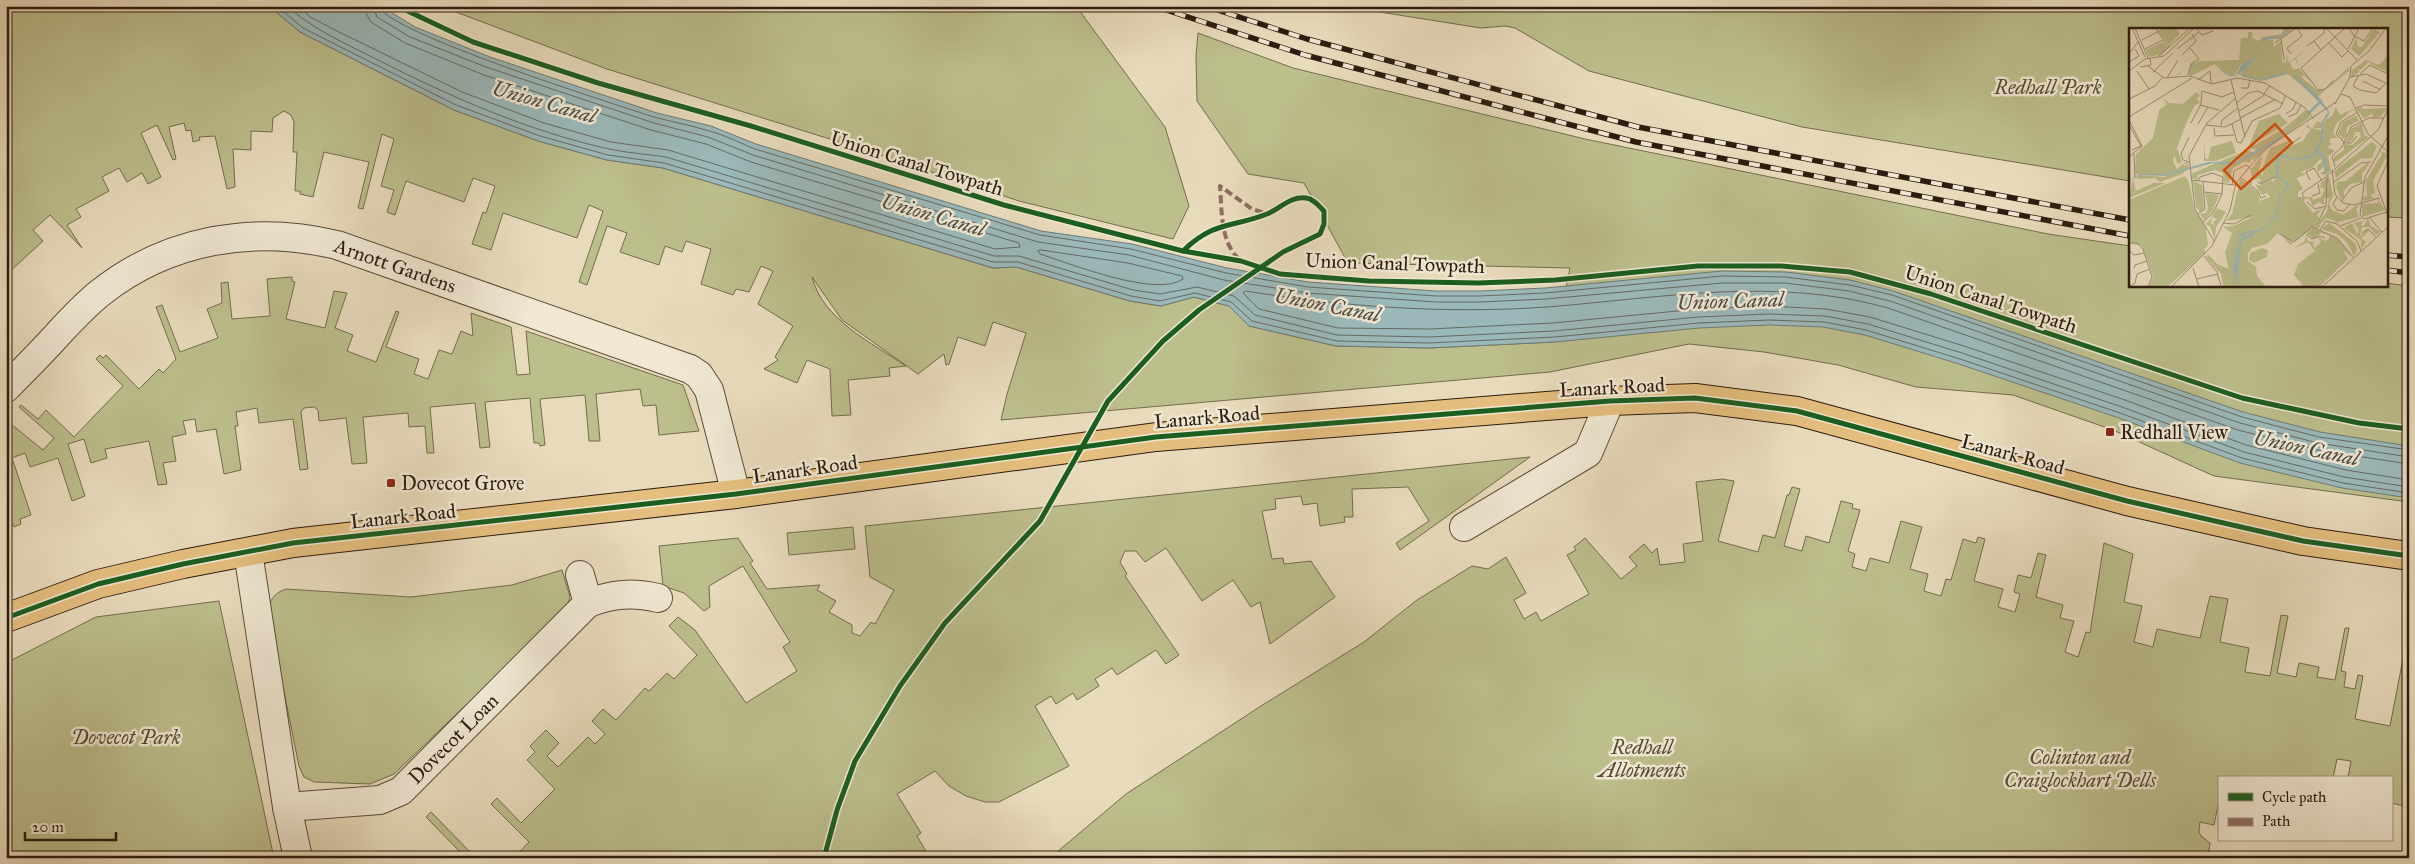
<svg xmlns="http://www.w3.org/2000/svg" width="2415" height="864" font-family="'IM FELL Great Primer',serif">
	<rect width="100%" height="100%" fill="#e8dbbc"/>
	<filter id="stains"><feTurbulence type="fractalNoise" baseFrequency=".004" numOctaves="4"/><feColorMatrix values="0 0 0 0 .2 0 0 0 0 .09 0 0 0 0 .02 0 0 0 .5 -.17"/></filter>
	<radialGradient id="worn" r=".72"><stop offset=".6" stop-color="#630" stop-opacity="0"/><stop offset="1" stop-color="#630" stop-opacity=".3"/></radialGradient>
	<!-- green -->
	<path fill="#bcbe8c" stroke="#746c4d" d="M6 6H269L300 32 454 110 538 141 607 160 663 168 993 268 1016 267 1130 301 1161 306 1194 297 1229 306 1249 326 1336 346 1429 348 1555 342 1570 268 1348 263 1304 183 1248 174 1197 101 1196 56 1198 33 1293 68 1585 139 2048 234 2130 246V285H2386V283L2409 286V502L2214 476 2113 430 2013 395 1916 387 1838 365 1764 352 1689 344 1550 372 1001 420 1007 394 1026 333 993 322 985 346 958 337 949 364 946 365 944 354 918 374 842 320 812 277C823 320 872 343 906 366L889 368 890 376 848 380 851 415 832 416 830 369 807 360 797 383 764 369 778 360 775 357 793 326 758 304 773 271 761 266 749 292 736 289 733 295 701 284 711 249 686 241 682 252 665 246 659 265 620 252 627 233 607 226 587 285 579 282 603 211 589 205 577 238 503 213 491 250 472 244 483 212 486 213 495 186 473 178 464 202 406 181 395 215 387 212 394 190 381 186 394 139 382 134 363 209 358 208 369 162 324 152 313 197 300 194V191H295L297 152H293L294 122 291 115 284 111 273 118 272 132 251 131V150L233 149 235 187 227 189 215 136 199 137 200 140 193 142 191 130 186 131 184 123 169 127 176 159 173 160 157 125 141 133 161 177 148 184 142 173 127 182 119 168 102 177 109 191 76 209 81 217 67 225 82 248 50 215 33 230 43 241 6 275Z
		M440 6H1076L1165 127 1189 206 1173 239 1019 201 871 152 607 69Z
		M1365 6H2409V218L2386 217V29H2130V181L1802 127 1589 71 1515 28 1505 26 1481 28 1367 10Z
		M292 277V281L295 282 286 319 325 328 334 291 347 293 335 328 353 335 347 351 376 362 396 311 399 312 386 347 419 359 414 374 428 379 439 350 452 354 461 331 473 336 471 313 511 327 517 375 530 374 526 331 683 385 699 431 659 435 656 405 643 406 640 389 596 394 600 441H589L585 395 540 399 545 445 540 446 539 443H534L530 398 485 402 490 447 480 448 475 403 430 407 434 453H427L425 426 409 427 408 413 363 417 367 463 352 464 346 418 319 421 318 410 314 407 304 408 301 412 308 469 300 470 293 419 259 423 257 408 236 412 238 426H235L241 470 224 474 216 429 197 432 195 419 183 421 186 434 172 437 176 461 163 463 167 484 158 485 149 441 105 449 107 458 91 463 84 439 68 444 85 496 72 501 58 458 30 467 25 453 12 458 31 515 20 519 21 524 14 527 6 509V420L43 450 54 438 19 407 21 405 38 419 46 410 74 437 123 386 96 359 100 355 103 358 106 355 139 389 159 369 163 373 176 359 156 307 162 305 180 352 218 338 207 309 222 303 221 283 228 282 232 319 270 316 267 279Z
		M1530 457 1400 550 1396 543 1429 521 1408 487 1352 489 1353 517H1344L1345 522 1320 526 1317 503 1303 505 1301 496 1275 499 1276 509 1262 511 1272 559 1283 558 1284 564 1311 561 1335 597 1270 644 1260 602 1251 607 1233 580 1202 601 1166 548 1145 562 1136 551H1125L1120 562 1127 574 1125 576 1179 655 1166 664 1156 650 1117 675 1112 668 1095 679 1099 686 1077 700 1073 693 1056 704 1051 696 1035 706 1069 766 999 802H985L966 796 949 786 935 771 897 794 921 833 917 836 930 858H700L684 854 683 858H514L529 842 491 804 497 798 521 823 555 789 527 760 535 752 530 746 546 730 559 743 547 756 558 767 588 737 595 744 605 734 592 721 603 709 616 720 645 688 649 691 667 673 674 679 697 655 669 626 678 617 695 630 746 703 797 671 783 647 790 642 743 566 709 586 710 607 704 611 684 593 663 586 659 546 738 538 753 561 750 563 767 589 820 585 817 590 836 601 829 612 852 625V633L860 636 871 622 875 624 894 590 870 577 865 526Z
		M1722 479 1734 481 1718 541 1758 552 1763 535 1775 538 1787 495H1789L1792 487 1800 489 1784 546 1802 551 1806 536 1829 543 1841 501 1853 504 1852 508 1860 510 1848 551 1855 554 1852 567 1866 571 1870 558 1889 563 1901 521 1922 527 1910 569 1928 574 1924 591 1941 596 1946 579 1951 580 1963 539 1976 543 1978 537 1985 539 1974 581 2003 589 1998 607 2015 612 2020 594 2014 592 2018 575 2031 578 2038 553 2046 555 2036 597 2063 605 2060 618 2074 621 2065 652 2078 657 2086 632 2090 633 2104 543 2133 554 2124 602 2142 606 2134 642 2153 647 2157 629 2200 638 2210 596 2228 599 2220 642 2249 648 2245 672 2270 676 2281 615 2288 616 2277 673 2296 677 2299 663 2319 667 2317 677 2335 680 2345 628H2349L2341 671 2346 672 2344 687 2355 689 2358 675 2363 676 2355 719 2390 726 2407 638H2409V669L2405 691 2409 692V807L2391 803V778H2348L2351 761 2337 759 2333 778H2219V801L2214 825 2200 822 2199 832 2201 836 2210 843 2208 858H1050L1126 794 1261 706 1364 642 1417 600 1472 566 1488 569 1506 557 1526 593 1514 600 1524 619 1536 612 1541 621 1589 594 1567 555 1576 550 1574 547 1585 538 1621 579 1637 566 1629 557 1644 544 1652 553 1657 548 1660 565 1685 562 1683 544 1703 541 1696 482Z
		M853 527 855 549 789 555 787 533Z
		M562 570 570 597 566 609 394 774 370 784 314 782 304 777 299 766 268 613C269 600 274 593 286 589L411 597 512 585Z
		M219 601 274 858H6V663L96 617Z
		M431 812 476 858H466L426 817Z"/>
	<!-- water -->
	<path fill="#9bb9ba" stroke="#6f7a75" d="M269 6H381L415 27 490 57 657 113 711 126 756 144 1041 231 1132 244 1227 268 1308 282 1436 291H1480L1545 288 1722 271 1786 272 1850 280 1893 291 2243 412 2320 432 2409 446V498L2342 488 2240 463 2119 418 1959 364 1865 335 1823 327 1769 325 1699 328 1555 342 1429 348 1336 346 1249 326 1229 306 1194 297 1161 306 1130 301 1016 267 993 268 663 168 607 160 538 141 454 110 300 32Z"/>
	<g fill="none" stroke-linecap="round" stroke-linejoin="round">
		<!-- shore -->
		<path stroke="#646a64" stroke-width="1" d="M277 6 303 28 456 105 540 136 608 155 664 163 993 262H1018L1131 296 1160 301 1195 293 1231 302 1252 321 1337 341 1429 343 1555 337 1699 323 1769 320 1824 322 1866 330 1960 359 2120 413 2242 458 2343 483 2409 493
			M287 6C314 30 346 44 378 60 451 97 528 131 609 149 627 153 647 154 666 157L994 256H1019L1133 290 1160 294 1197 287 1234 296 1255 315 1337 335 1429 337 1554 331 1698 317 1769 314 1825 316 1868 324 1962 353 2122 407 2244 452 2344 477 2409 487
			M298 6 310 17 337 31 462 92 544 123 611 142 668 150 995 249 1020 247 1019 243 751 162 706 144 651 130 484 75 405 43 371 22 367 15 365 6
			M373 6 377 17 410 37 486 67 654 123 708 137 753 155 1038 242 1129 255 1224 280 1307 293 1436 302H1480L1546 299 1722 283H1785L1849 291 1890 301 2240 423 2318 443 2409 457
			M379 6C382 31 620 106 654 117 672 122 691 125 709 131 725 135 740 143 755 149L1040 235 1131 249 1226 273 1308 287 1436 296H1480L1545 293 1722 276 1785 277 1850 285 1892 295 2242 417 2319 437 2409 450
			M1041 250 1128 263 1182 276 1183 279C1157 298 1071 264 1040 254L1038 251Z
			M2409 464 2317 450 2238 430 1888 308C1775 276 1661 298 1547 307 1447 314 1345 307 1246 291L1243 293 1259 309 1338 328 1429 329 1553 323 1698 309 1769 306 1826 309 1870 317 1964 346 2125 400 2246 445 2346 470 2409 480"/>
		<defs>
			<g id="street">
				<path id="s1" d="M6 388C24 370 42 352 59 333 72 319 85 305 100 293 168 239 253 225 337 245L690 369 699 375 709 390 736 494"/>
				<path d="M1464 527 1588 453 1610 401"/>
				<path d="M248 552 287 807 298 858"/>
				<path d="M580 575 588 603"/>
				<path id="s2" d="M287 807 380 800 401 791 588 603C613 594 632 592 658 598"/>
			</g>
			<path id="primary" d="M6 618 98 584 183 564 293 543 736 494 1156 437 1610 401 1695 398 1797 411 2127 501 2303 541 2409 556"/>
		</defs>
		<!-- street casing -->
		<use href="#street" stroke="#5b4b3a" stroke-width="30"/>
		<!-- primary casing -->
		<use href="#primary" stroke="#2c1b0e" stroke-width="30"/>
		<!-- street -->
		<use href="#street" stroke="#f0e8d3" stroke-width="28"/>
		<!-- primary -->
		<use href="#primary" stroke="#e4be7e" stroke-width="28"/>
		<defs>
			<path id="rail" d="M1154 6 1305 55 1636 142 2130 236
				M1205 6 1307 39 1638 127 2130 220
				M2386 255 2409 257
				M2386 270 2409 273"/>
		</defs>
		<!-- rail casing -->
		<use href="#rail" stroke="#2c1b0e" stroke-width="5.5"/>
		<!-- rail -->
		<use href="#rail" stroke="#f0e8d3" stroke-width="4" stroke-dasharray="11" stroke-linecap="butt"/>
		<!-- quiet -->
		<path stroke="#8d6e63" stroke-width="4" stroke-dasharray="8 4" stroke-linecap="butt" d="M1239 259C1220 242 1222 210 1220 186L1252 209 1265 213"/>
		<defs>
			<path id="cycleway" d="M397 6 473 42 598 83 751 126 1004 205 1183 251 1241 261 1280 274 1369 281 1478 283 1555 280 1698 266H1781L1850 272 1931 294 2242 398 2359 423 2409 429
				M6 618 98 584 183 564 293 543 736 494 1156 437 1610 401 1695 398 1797 411 2127 501 2303 541 2409 556
				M824 858 837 810 855 761 900 686 945 623 1040 521 1108 401 1163 341 1199 310 1283 252 1320 234 1324 224V211C1319 206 1314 199 1306 198 1290 196 1280 209 1267 214 1231 228 1214 221 1183 251"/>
		</defs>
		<!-- cycleway casing -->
		<use href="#cycleway" stroke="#f0e8d3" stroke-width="8"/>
		<!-- cycleway -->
		<use href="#cycleway" stroke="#1b5e20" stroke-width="5"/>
	</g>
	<!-- markers -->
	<g fill="#8f2418" stroke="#f0e8d3" stroke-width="2">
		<rect x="2105" y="427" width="10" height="10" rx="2.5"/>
		<rect x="386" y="478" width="10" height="10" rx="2.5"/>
	</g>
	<g text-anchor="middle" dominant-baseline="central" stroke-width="5" stroke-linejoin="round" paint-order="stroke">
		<!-- park labels -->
		<g font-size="20" font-style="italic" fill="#574c34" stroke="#f0e8d3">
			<text x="2048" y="87">Redhall Park</text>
			<text x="126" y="737">Dovecot Park</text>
			<text x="1642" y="747">Redhall<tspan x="1642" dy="23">Allotments</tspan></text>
			<text x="2080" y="757">Colinton and<tspan x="2080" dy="23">Craiglockhart Dells</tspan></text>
		</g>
		<!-- street labels -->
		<g font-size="20" fill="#2c1b0e" stroke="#f0e8d3">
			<text transform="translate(917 163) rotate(17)">Union Canal Towpath</text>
			<text transform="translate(1395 263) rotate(2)">Union Canal Towpath</text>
			<text stroke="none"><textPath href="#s1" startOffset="446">Arnott Gardens</textPath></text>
			<text transform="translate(1991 299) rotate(18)">Union Canal Towpath</text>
			<text transform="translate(1612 387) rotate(-3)">Lanark Road</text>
			<text transform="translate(1207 417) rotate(-5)">Lanark Road</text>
			<text transform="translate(2013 454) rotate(15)">Lanark Road</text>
			<text transform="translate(805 469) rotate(-8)">Lanark Road</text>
			<text transform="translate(403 516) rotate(-6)">Lanark Road</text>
			<text stroke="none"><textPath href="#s2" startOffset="190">Dovecot Loan</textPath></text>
		</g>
		<!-- poi labels -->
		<g font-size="20" fill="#2c1b0e" stroke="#f0e8d3" text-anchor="start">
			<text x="2120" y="432">Redhall View</text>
			<text x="401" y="483">Dovecot Grove</text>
		</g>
		<!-- water labels -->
		<g font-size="21" font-style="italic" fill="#4d4a42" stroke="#f0e8d3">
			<text transform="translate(544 102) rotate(16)">Union Canal</text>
			<text transform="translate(933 215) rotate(16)">Union Canal</text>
			<text transform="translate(1730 301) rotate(-2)">Union Canal</text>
			<text transform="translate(1327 305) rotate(11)">Union Canal</text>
			<text transform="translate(2306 448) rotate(12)">Union Canal</text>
		</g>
	</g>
	<!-- overview -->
	<g transform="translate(2129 28)">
		<rect width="259" height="259" fill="#e8dbbc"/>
		<path d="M38 0H47L51 6 40 17 30 4ZM156 0H162V3L151 11H139V12H144L145 19 152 13 153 34 156 35 157 32 158 36 157 26 160 34 179 20 167 30 171 39 166 31 161 34 164 42 170 40 181 52V53L175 47 172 49 188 62H195L220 39V43L187 70 159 46 132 53 113 49V35L105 48 96 45 86 36 62 48 60 45 62 36 71 33 110 32 112 10H119V4H123V10L130 13 134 9 152 6ZM245 1 251 4 230 28 222 21 227 10 229 19H233ZM34 14 39 19 33 26 20 29 17 22ZM259 27 258 44 239 34 232 42 227 40 231 43 223 49 222 43 237 32 250 37ZM67 64 71 67 68 71 71 75 66 77 58 93 48 120 53 134 49 136 45 127 44 134 48 141 53 136 58 138 55 134 59 135 60 140 35 147 6 146 7 126 24 110 30 82 38 76 34 70 40 75 54 76ZM207 79 211 87 224 81 228 84 223 82 207 96 204 105 209 110H202L200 114 203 116 198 119 206 123 199 128 202 142 196 148V145L194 147 191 145 196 143 195 138 189 144 188 138 194 133 191 131 183 140 171 144 177 146 168 150 174 161 169 164V169H183L184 172 192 169 196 161 191 159 192 155 200 148 204 167 200 176 203 182 214 187 230 176 227 182 230 189 206 195 207 193 197 190 190 197 192 199 187 201 184 200 198 184 200 170H195V177L190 174 184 178 180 170 174 172 184 185 194 180 188 187 190 191 177 205 166 213 160 212 164 215 161 217 150 204 138 216 123 220 119 225V233L127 239 128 248 137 259 94 258 92 246 77 229 79 226 88 236 100 241 96 225 103 205 94 199 105 198 123 189 97 193 103 186 111 151 129 164 131 173 141 169 138 165 133 167 126 156 131 158 135 154 139 159 136 154 143 152 144 155 146 149 131 156V152L127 147 129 151 123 152V157L119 154 123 151 121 140 125 139 124 138 136 123 132 129 134 132 130 133 133 134 130 142 134 149V138L141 120 159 113V110L163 113 158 117 159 119 174 113 182 101 178 100 177 96 183 101 188 93 193 95 192 100H184L194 103 196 92 203 88ZM232 79 233 81 259 80 252 88 244 90 243 85 235 91 228 81ZM177 82 181 89 124 132 123 130 121 135 115 134 104 140 100 155 95 154 94 145 86 142 69 147 68 152 63 150 62 146 87 135 102 137 130 124 134 119 129 122 121 120 154 101ZM150 86 159 95 120 118 130 93ZM229 87 228 91 231 92 218 99 217 109 212 111 213 108 208 107 214 94ZM233 95 235 107 240 109 205 135V129L215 122V116L223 117 232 109 231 104H226L224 111 219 115 217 114 222 101ZM75 111 76 130 79 131 82 119 103 113 107 125 87 133H75ZM243 114 248 118 243 130 231 131 207 150 205 144 209 140ZM118 122 125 125 103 135 90 134ZM251 123 259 126 244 153 246 165 241 167 245 171 234 173V169L238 168 237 152 253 126ZM238 135 240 136 233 146V154L221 156 215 163V169L212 171 206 156 208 158V154L217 153ZM59 141 53 146 31 154 26 150 8 151 10 147 35 149ZM56 148 60 154 65 180 77 200 79 217 75 221 77 225 38 259H20L24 249 13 218 0 215V172ZM4 151 7 163 25 155H36L0 170ZM64 153 73 157 75 181 71 184 67 179ZM76 165 90 167 83 184 75 192 71 186 77 185 79 180ZM249 171 256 182 233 189V176L249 175ZM88 180 97 184 87 199 86 212 81 198H79L75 194 78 195 83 189 82 195 86 197 84 194 88 191 83 189ZM239 190 242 198 252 204 247 207 240 199H233L231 209 237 202H241L232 210 237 214 232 221V212L215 200 223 195 228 206 230 202 225 195 234 193 232 197 235 198ZM200 195 226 215 228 221 225 228 218 214 208 206 192 201ZM183 200 200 206 210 212 223 229 214 222 219 231 190 259H175L165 247 169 236 186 223 179 214 164 221 176 213 177 208 179 213 187 215 183 216 186 220 192 214 189 209 196 213 200 211V207L192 205 185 211 178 205ZM133 220 139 222 138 229 125 235 120 232 121 225Z" fill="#bcbe8c"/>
		<path d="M159 0 157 4 150 10 132 13 124 34 111 45 131 52 152 45H163L189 68 200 83V87L195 93 193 113 185 129 164 133 155 128 150 130 149 149 162 156 151 167 149 185 141 196 131 204 117 205 108 211 107 242 111 259 104 244 108 209 119 203H129L140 196 148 183 149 169 159 156 147 150 148 130 155 126 165 132 184 127 191 112 193 94 199 84 162 45 131 53 109 46 106 48H101L95 45 85 36 73 35 56 41 47 49 50 45 58 40 71 35H75L85 36 100 47H107L113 36 124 30 133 10 151 8ZM179 86 152 110 130 124 107 136 100 137 84 135 37 148 13 147 0 152 11 146H38L79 134H107L154 107Z" fill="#9bb9ba"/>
		<path fill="none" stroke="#9bb9ba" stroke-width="2.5" d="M179 86 193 72M187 121 195 130 197 146M111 215 115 209 122 208 123 204M108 245 111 218"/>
		<path fill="none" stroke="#9d8e76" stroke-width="1" d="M3 0 16 29M6 0 19 30M26 0 40 19M67 0 73 7 84 3M197 0 228 32M220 0 225 8 235 13 244 0M152 11 155 32M13 12 36 0M185 13 195 5V1M146 15 167 0M200 15 213 29 220 22M178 18 185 13 192 22M16 21 34 12M48 21 70 4M219 21 230 0M0 26 9 14M162 26 158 20 173 8 168 0M53 27 67 13 63 6M30 28 61 0M0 34 10 28 6 21M19 38 35 50 61 48M11 39 22 37 21 31M0 43 16 31 35 28 65 0M8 43 20 61M24 44 44 25M231 46 241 37 259 46M59 47 62 36 70 31 60 19M61 48 83 56 108 50 136 55 175 79 185 91M229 48 224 58 231 62 247 65 256 56M221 49 237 46 259 56M38 50 49 32M69 52 81 43 82 56M102 52 116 109M205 52 196 61 189 62 172 40 216 0M234 53 252 62M112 60H119L121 52M212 66 221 69 239 106 259 124M0 71 26 58 34 49M108 75 119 65 129 63 154 76M206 76 221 49 222 38 240 23 257 0M71 77 90 82M227 80 235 77 259 78M110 83 134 68 141 57M157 86 164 81 167 74M0 89 63 50M159 89 168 85 172 77M111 90 147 71M0 92 13 118 0 129M62 95 72 76 73 63 93 69 105 64M69 96 79 79M103 96 108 114 112 115 123 93 151 80 157 67M0 97 12 118 3 122M77 97 96 99 112 91M92 97 93 92 109 80M85 100 86 108 105 107M60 109 52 126 54 132 60 134M215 114 207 106 212 94 229 84M214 115H222L228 108M159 118 172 109M5 126 6 150M259 133 248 158 259 188M206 139 203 128 213 119 222 99 240 90H255M203 142 206 166 214 175 225 177 251 170M112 150 129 163 132 170 137 168M62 152 106 157M181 152 177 144 185 140 193 153M69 153 71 149 83 145 94 149 93 166 84 185 74 194M128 153 131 156 146 149M205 154 232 135 242 134M103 157 105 143 117 137 120 139M75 164 93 166M183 168 191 165 189 156M175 169 173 165 197 149M208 169 204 176 208 182 215 183 220 177M178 174 186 181 197 178M212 174 222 160 235 154M258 184 235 191 231 187 236 149 259 108M69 186 76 181 74 154M240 189 253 204M94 195 105 196 122 187M211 198 232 190M183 199 208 210 224 229M191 202 197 193 208 196 228 213 232 223M149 205 165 214 189 194 197 178 198 148 249 102 259 81M233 205 239 201 247 209M177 206 183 211 191 208 196 210M85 213 66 181 60 128 78 95 107 70M0 215H8L14 221 23 249 19 259M0 222 5 227 15 225M75 228 88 244 92 258M5 240 6 237 18 233M64 240 70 259M68 251 89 246M0 259 6 255 8 246 21 241M42 259 83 218 101 182 107 155 128 130 139 119 207 74M193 259 259 199"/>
		<path fill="#d5530c" fill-opacity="0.15" stroke="#d5530c" stroke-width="2.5" d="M146 96 163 115 112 161 95 142Z"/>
		<rect width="259" height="259" fill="none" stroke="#2c1b0e" stroke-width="2.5"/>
	</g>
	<!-- margin -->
	<rect width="2415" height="864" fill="none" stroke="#e8dbbc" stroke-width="25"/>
	<rect x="8" y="8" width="2400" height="849" fill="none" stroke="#2c1b0e" stroke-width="2.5"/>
	<rect x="12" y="12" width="2390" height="839" fill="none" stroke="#2c1b0e"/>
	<!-- legend -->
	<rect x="2218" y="776" width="175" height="65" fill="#f0e8d3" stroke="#a29684"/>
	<rect x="2228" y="793" width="25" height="8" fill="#1b5e20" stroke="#a29684"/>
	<text x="2262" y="802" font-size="15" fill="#2c1b0e">Cycle path</text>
	<rect x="2228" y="818" width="25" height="8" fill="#8d6e63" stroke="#a29684"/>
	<text x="2262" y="826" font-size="15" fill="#2c1b0e">Path</text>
	<!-- scale -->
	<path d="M25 832v8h91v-8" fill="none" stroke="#2c1b0e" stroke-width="2.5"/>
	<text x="32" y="832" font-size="15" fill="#2c1b0e" stroke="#f0e8d3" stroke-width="4" paint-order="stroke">20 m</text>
	<rect width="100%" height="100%" filter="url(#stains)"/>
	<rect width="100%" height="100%" fill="url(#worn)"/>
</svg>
